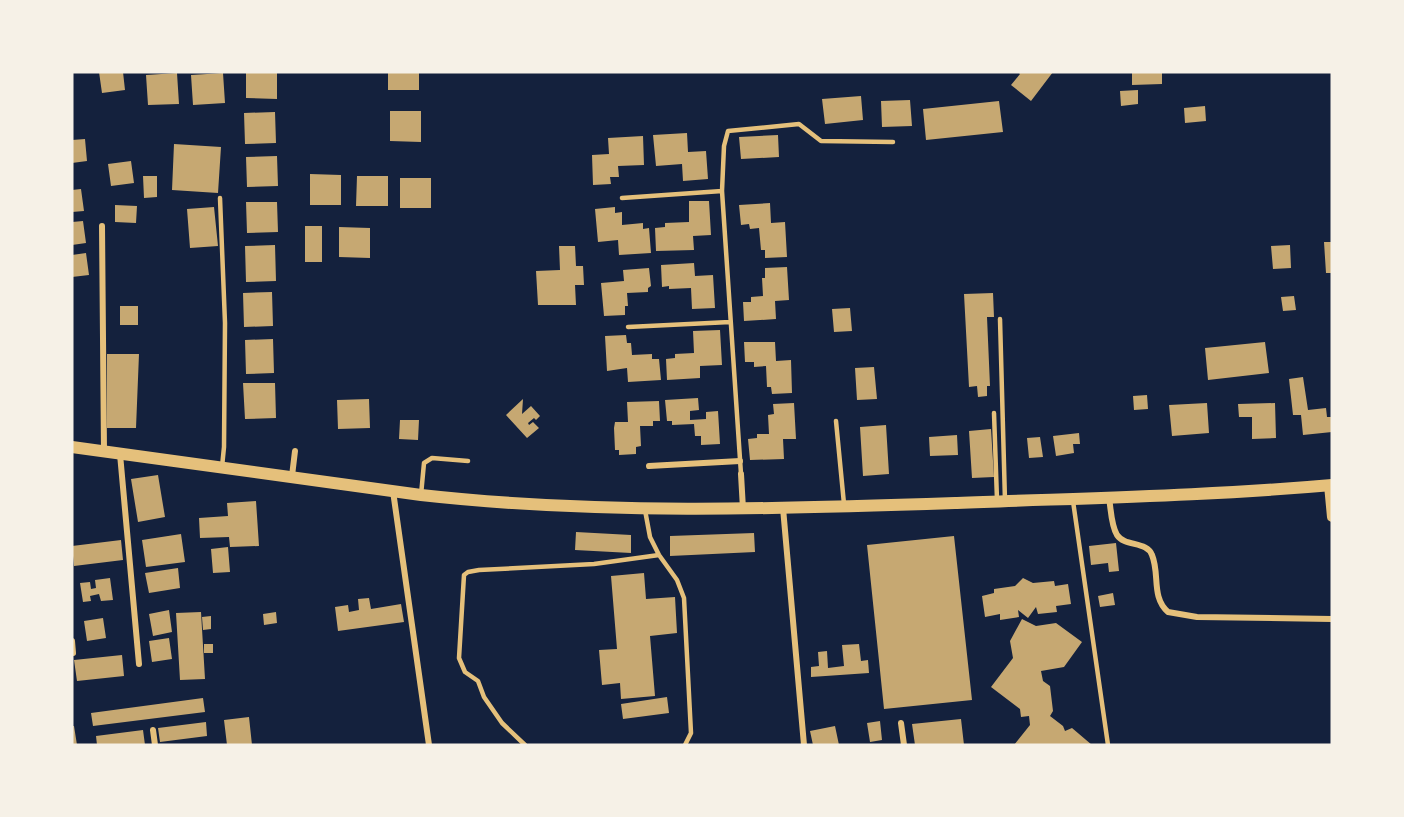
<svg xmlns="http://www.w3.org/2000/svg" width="1404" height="817" font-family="Arial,sans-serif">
	<rect width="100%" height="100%" fill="#14213d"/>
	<!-- building -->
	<path fill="#c6a872" d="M99 72H123L125 90 102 93Z
		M246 72H277V99L246 98Z
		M388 72H419V90H388Z
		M1018 72H1053L1031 101 1011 85 1020 74Z
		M1132 72H1162V84L1132 85Z
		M177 73 179 104 148 105 146 75Z
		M223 73 225 103 193 105 191 75Z
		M1138 90V104L1121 106 1120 91Z
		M861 96 863 120 825 124 822 99Z
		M910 100 912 126 882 127 881 101Z
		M999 101 1003 132 926 140 923 109Z
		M1205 106 1206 121 1185 123 1184 108Z
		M390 111H421V142L390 141Z
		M275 112 276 143 245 144 244 113Z
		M687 133 688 152 706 151 708 179 683 181 682 164 656 166 653 135Z
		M778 135 779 157 741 159 739 137Z
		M643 136 644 165 618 166 619 177H610L611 184 593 185 592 155 609 154 608 138Z
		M85 139 87 161 72 163V140Z
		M174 144 221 147 218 193 172 190Z
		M277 156 278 186 247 187 246 157Z
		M131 161 134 183 111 186 108 164Z
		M310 174 341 175V205H310Z
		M143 176H157V197L144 198Z
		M357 176H388V206H356Z
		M400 178H431V208H400Z
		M81 189 84 211 72 212V190Z
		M689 201H709L711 235 693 236 694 250 656 251 655 228 665 227V223L689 222Z
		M246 202H277L278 232 247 233Z
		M770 203 771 223 785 222 787 257 765 258V250H761L759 228 750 229 749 224 741 225 739 205Z
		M115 205 137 206 136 223 115 222Z
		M214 207 218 246 190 248 187 209Z
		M615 207V213L622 212V225L643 223V229L649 228 651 253 619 255 618 240 598 242 595 209Z
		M83 221 86 243 72 245V222Z
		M305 226H322V262H305Z
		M339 227 370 228V258L339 257Z
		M1324 242H1332V273H1326Z
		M275 245 276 281 246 282 245 246Z
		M1290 245 1291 268 1273 269 1271 246Z
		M559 246H575L576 266H583L584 285H575L576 305H538L536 271 560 270Z
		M86 253 89 275 72 277V255Z
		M694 263 695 276 713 275 715 308 692 309 691 288 669 289V286L662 287 661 265Z
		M787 267 789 300 775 301 776 319 744 321 743 302H751V297L763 296 762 278H765V268Z
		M649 268 651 286 648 288V292L627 293 628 306H625V315L604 316 601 283 624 281 623 270Z
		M272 292 273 326 244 327 243 293Z
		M993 293 994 317H987L990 386H987V396L978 397 977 386 969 387 964 294Z
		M1294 296 1296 310 1283 311 1281 297Z
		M120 306H138V325H120Z
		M850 308 852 331 834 332 832 309Z
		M720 330 722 365 700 366V378L667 380 666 359 675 358V354L694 353 693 331Z
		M626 335 627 343H631L632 355 652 354V359H659L661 380 628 382 627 368 607 371 605 336Z
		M273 339 274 373 246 374 245 340Z
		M744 342H775L776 361 791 360 792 393 772 394 771 387H767L766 366 754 367V362H745Z
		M1265 342 1269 373 1208 380 1205 348Z
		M107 354H139L136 428H107Z
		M874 367 877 399 857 400 855 368Z
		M1303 377 1308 410 1326 408 1327 417H1332V432L1303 435 1301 415H1293L1289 379Z
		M243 383H275L276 418 245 419Z
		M1147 395 1148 409 1134 410 1133 396Z
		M698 398 699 410 690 411V420L706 419V412L718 411 720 444 701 445V436H695L694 424 672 425V421H667L665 400Z
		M369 399 370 428 338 429 337 400Z
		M523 399 522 414 531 406 540 416 536 420 534 418 528 423 529 425 533 422 539 428 527 438 506 415Z
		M659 401 660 421H653V426H640L641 446 636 447V454L619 455V450H615L614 428 615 422H628L627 402Z
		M794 403 796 439H783L784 459 750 460 748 439 757 438V434H769L768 415 774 414 773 404Z
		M1207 403 1209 433 1172 436 1169 405Z
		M1275 403 1276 438 1252 439V417H1239L1238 404Z
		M400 420H419L418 440 399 439Z
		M886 425 889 474 863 476 860 427Z
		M991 429 994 477 972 478 969 431Z
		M1079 433 1080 444H1073L1074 453 1056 456 1053 436Z
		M957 435 958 455 930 456 929 437Z
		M1040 437 1043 457 1029 458 1027 438Z
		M158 475 165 517 138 522 131 479Z
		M256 501 259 546 230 547 229 537 200 538 199 518 228 516 227 503Z
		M576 532 631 535V553L575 550Z
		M754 533 755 552 670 556V536Z
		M181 534 185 562 146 567 142 540Z
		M954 536 972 700 884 709 867 545Z
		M121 540 123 560 74 566 72 546Z
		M1116 543 1119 571 1109 572 1108 563 1091 565 1089 546Z
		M228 547 230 572 213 573 211 549Z
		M178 568 180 588 149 593 145 573Z
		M644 573 646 599 675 597 677 633 650 636 655 696 621 699 620 683 602 685 599 650 617 649 611 576Z
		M110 578 113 600 101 601 99 594 90 596 91 601 83 602 80 583 90 582 91 589 96 588 95 580Z
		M1023 578 1033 583 1054 581 1055 586 1068 584 1071 604 1056 606 1057 612 1038 614 1036 607 1028 618 1018 610 1019 617 1000 620V614L985 617 982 596 994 593V589L1015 586Z
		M1113 593 1115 605 1100 607 1098 596Z
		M369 598 371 609 401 604 404 622 338 631 335 607 348 605 349 612 359 610 358 599Z
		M169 610 172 632 153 636 149 614Z
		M201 612 205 679 180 680 176 613Z
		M276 612 277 623 264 625 263 614Z
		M211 616V629L203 630 202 617Z
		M103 618 106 638 87 641 84 621Z
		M1022 619 1036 626 1056 623 1082 642 1064 667 1041 671 1043 681 1050 686 1053 711 1050 716 1063 726 1065 731 1072 728 1092 745H1014L1030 725 1029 716 1021 717 1020 709 991 687 1013 658 1010 641Z
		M169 638 172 659 152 662 149 641Z
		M204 644H213V653H204Z
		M859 644 861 661 868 660 869 673 811 677V667L819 666 818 652 827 651 828 668 844 666 842 645Z
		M122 655 124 676 77 681 74 660Z
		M667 697 669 713 623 719 621 704Z
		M203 698 205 712 93 726 91 713Z
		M249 717 252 745H227L224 720Z
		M961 719 964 745H915L912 724Z
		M880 721 882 740 870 742 867 723Z
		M206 722 207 736 160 742 158 728Z
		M72 726H74L77 745H72Z
		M835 726 839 745H813L810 731Z
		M143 730 145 745H97L96 736Z"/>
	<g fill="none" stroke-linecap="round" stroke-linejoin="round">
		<!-- service -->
		<path stroke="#e5c07b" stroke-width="4.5" d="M220 198 225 323 224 447 222 467
			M622 198 722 191
			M1000 319 1005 501
			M628 327 730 322
			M994 413 997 500
			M836 421 844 504
			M741 474 722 191 724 146 728 131 799 124 821 141 893 142
			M421 495 424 463 432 458 468 461
			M1073 501 1108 745
			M645 510 650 537 659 555 677 580 684 598 691 733 685 745
			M525 745 502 723 484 697 478 681 465 672 459 658 464 575 468 572 479 570 594 564 659 555"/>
		<!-- minor -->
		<path stroke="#e5c07b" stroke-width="6" d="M102 226 104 451
			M120 454 139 664
			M649 466 740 461
			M741 474 743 509
			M292 476 295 451
			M393 491 429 745
			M1109 498C1111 509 1111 525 1117 535 1125 547 1147 541 1152 555 1160 574 1151 597 1168 612L1197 617 1332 619
			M783 508 804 745
			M72 641 73 653
			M901 723 904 745
			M153 730 155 745"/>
		<!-- tertiary -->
		<path stroke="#e5c07b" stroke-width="10" d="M1329 485 1332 517"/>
		<!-- secondary -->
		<path stroke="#e5c07b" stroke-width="12" d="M72 447 421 495C600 515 777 509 957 503 1082 498 1207 496 1332 485"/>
	</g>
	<!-- border -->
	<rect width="1404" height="817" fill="none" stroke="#f6f1e7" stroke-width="147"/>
</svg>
